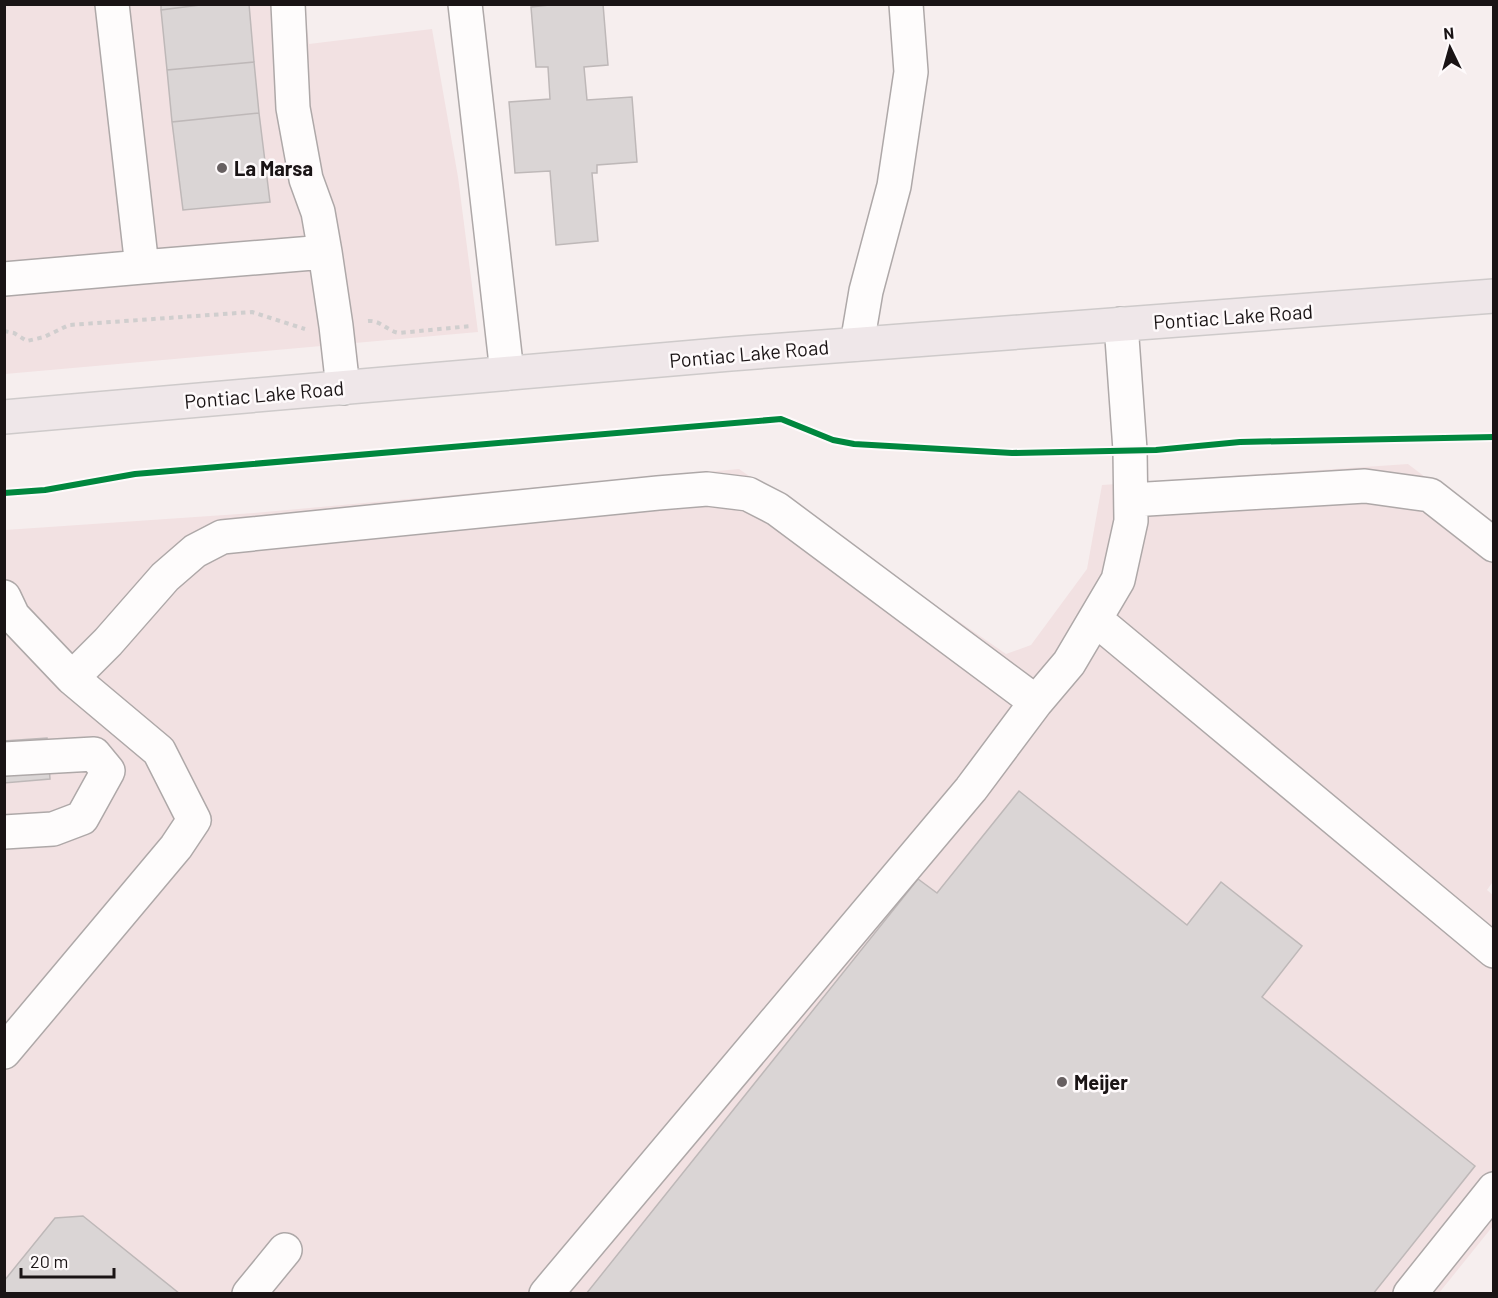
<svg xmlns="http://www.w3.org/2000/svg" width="1498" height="1298" font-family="Barlow,sans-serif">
	<rect width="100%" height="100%" fill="#f6eeee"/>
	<!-- built -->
	<path fill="#f2e1e2" d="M5 5H304L309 44 432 29 458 177 478 332 5 374Z
		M1408 464 1493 529 1494 880 1487 890 1494 896 1493 1226 1439 1293 5 1294V530L254 513 739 469 1006 654 1031 645 1087 569 1102 485Z"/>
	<!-- building -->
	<path fill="#dad5d5" stroke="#beb8b8" stroke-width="1.5" d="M161 4H208L161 10Z
		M208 4H249L254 62 167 70 161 10Z
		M559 4H603L608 65 584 67 587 100 632 97 637 162 597 165V173H592L598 241 556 245 550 171 515 173 509 102 550 99 548 67H536L531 7Z
		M254 62 259 113 172 122 167 70Z
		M259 113 270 202 183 210 172 122Z
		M47 738 50 779 4 783V741Z
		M1019 791 1187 925 1221 882 1302 946 1262 997 1475 1166 1373 1294H586L918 879 937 893Z
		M83 1216 180 1294H8L4 1291V1281L55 1218Z"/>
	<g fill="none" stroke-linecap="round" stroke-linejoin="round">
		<defs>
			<path id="minor" d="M288 4 293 108 306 179 318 212 325 252 336 326 343 388
				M465 4 507 373
				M142 267 325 252
				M4 279 142 267 112 4
				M857 344 866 291 894 186 911 72 906 4
				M1131 500 1365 486 1430 495 1494 545
				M4 597 13 616 72 678
				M1095 619 1494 951
				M4 759 94 754 108 771 82 818 53 829 4 832
				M4 1052 176 847 194 820 159 751 72 678 108 642 165 577 195 551 222 537 658 493 707 489 748 494 777 509 1036 702
				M249 1294 285 1250
				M546 1294 971 789 1036 702 1069 663 1118 580 1131 521 1130 450 1121 324
				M1410 1294 1494 1189"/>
			<path id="major" d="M4 417 730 354 1494 296"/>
		</defs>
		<!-- minor casing -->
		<use href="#minor" stroke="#aea8a8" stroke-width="36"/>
		<!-- major casing -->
		<use href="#major" stroke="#cecaca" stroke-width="36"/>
		<!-- path -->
		<path stroke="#d0cece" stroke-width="4" stroke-dasharray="4.5 4.5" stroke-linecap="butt" d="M368 321C381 320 387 331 399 333L471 326
			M4 331 14 333 27 341 44 337 69 325 252 312 305 329"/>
		<!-- minor -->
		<use href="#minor" stroke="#fefcfc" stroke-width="33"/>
		<!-- major -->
		<use href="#major" stroke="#efe7e9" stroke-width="33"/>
		<defs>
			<path id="cycleway" d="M4 493 45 490 135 474 781 419 833 440 854 444 1012 453 1156 450 1240 442 1494 437"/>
		</defs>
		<!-- cycleway casing -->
		<use href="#cycleway" stroke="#fefafb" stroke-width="10"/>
		<!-- cycleway -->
		<use href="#cycleway" stroke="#00873e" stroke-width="6"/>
	</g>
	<!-- markers -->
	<g fill="#676061" stroke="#fefafb" stroke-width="2">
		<circle cx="222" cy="168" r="6"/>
		<circle cx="1062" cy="1082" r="6"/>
	</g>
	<g text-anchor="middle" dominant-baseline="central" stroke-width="5" stroke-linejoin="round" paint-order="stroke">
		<!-- poi labels -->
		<g font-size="20" font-weight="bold" fill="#1a1415" stroke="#fefafb" text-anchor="start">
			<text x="234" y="168">La Marsa</text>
			<text x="1074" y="1082">Meijer</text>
		</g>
		<!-- street labels -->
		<g font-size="20" fill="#1a1415" stroke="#fefafb">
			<text transform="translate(1233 316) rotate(-4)">Pontiac Lake Road</text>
			<text transform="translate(749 353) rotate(-5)">Pontiac Lake Road</text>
			<text transform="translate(264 394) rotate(-5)">Pontiac Lake Road</text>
		</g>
	</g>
	<!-- border -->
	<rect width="1498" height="1298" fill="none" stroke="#1a1415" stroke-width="12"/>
	<!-- north arrow -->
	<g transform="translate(1450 48) rotate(355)" stroke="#fefafb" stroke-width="4.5" paint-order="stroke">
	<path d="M0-4.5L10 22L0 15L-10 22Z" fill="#1a1415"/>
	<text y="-9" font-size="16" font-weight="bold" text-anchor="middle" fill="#1a1415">N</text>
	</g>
	<!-- scale -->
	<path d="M21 1268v9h93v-9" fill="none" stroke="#1a1415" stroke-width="3"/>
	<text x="30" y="1268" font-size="18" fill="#1a1415" stroke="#fefafb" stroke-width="4.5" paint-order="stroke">20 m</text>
</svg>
